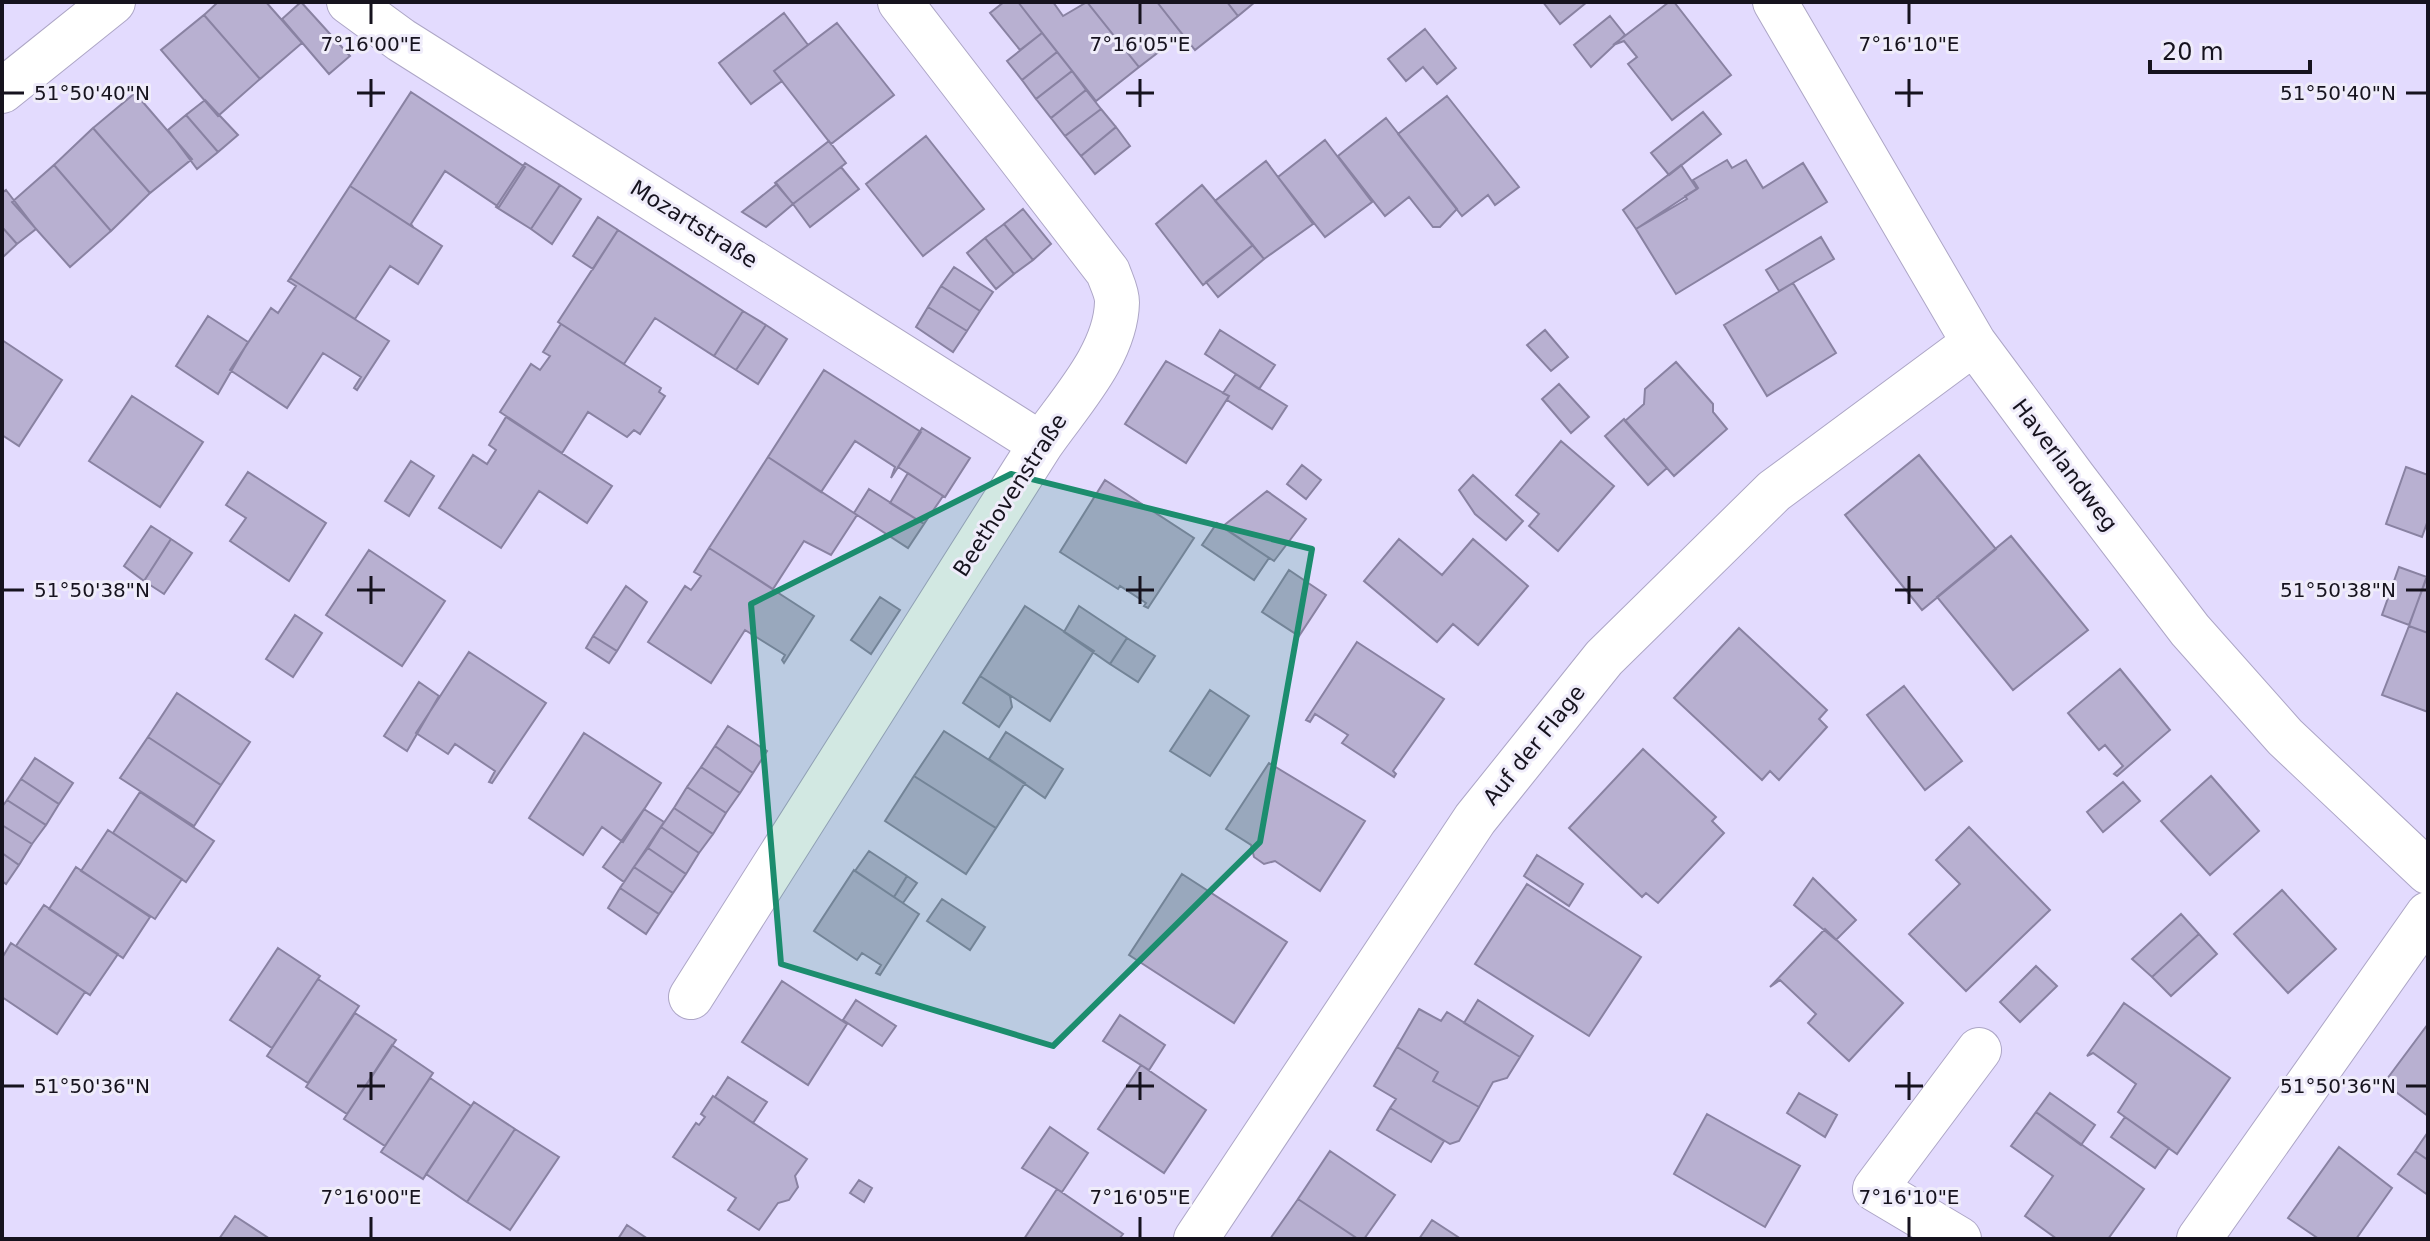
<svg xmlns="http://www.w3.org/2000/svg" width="2430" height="1241" font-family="'DejaVu Sans',sans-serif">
	<rect width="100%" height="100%" fill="#e3dbfe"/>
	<!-- building -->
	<path fill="#b8b0d1" stroke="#8982a2" stroke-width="2" d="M218 2H266L302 43 260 79 204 15Z
		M301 2 350 56 329 74 282 19Z
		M1004 2H1018L1042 33 1020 50 990 13Z
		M1018 2H1053L1063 16 1087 2 1139 67 1096 101Z
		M1087 2H1157L1182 34 1139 67Z
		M1157 2H1227L1238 16 1195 50Z
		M1227 2H1255L1238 16Z
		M1543 2H1587L1560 24Z
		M1669 2H1674L1731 75 1672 120 1628 64 1637 57 1624 41 1613 45Z
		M784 13 808 45 774 71 782 81 751 104 719 63Z
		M204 15 260 79 218 116 161 50Z
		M1610 16 1625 35 1591 67 1574 45Z
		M837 23 894 95 831 144 774 71Z
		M1425 29 1456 68 1437 84 1423 67 1406 81 1388 59Z
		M1042 33 1057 52 1022 80 1007 61Z
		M1057 52 1072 71 1036 99 1022 80Z
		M1072 71 1086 90 1051 118 1036 99Z
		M1086 90 1101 109 1065 136 1051 118Z
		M411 92 525 167 499 207 445 171 411 224 414 228 350 186Z
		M135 93 192 159 150 193 93 128Z
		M1447 96 1519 187 1495 205 1488 195 1462 216 1398 134Z
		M205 100 238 135 218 152 186 115Z
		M1101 109 1116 127 1081 156 1065 136Z
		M1703 112 1721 134 1669 175 1651 153Z
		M186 115 218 152 197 169 168 130Z
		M1386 118 1457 209 1440 227H1433L1409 197 1385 216 1338 156Z
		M1116 127 1130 146 1095 174 1081 156Z
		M93 128 150 193 111 231 54 165Z
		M926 136 984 209 923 256 866 184Z
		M1325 140 1372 202 1325 237 1278 177Z
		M829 141 846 163 793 204 775 183Z
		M1727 160 1732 168 1746 160 1763 188 1803 163 1827 202 1676 294 1636 229 1687 199 1685 196 1698 188 1693 180Z
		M1266 161 1313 224 1264 259 1215 201Z
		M525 163 560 185 531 229 496 207Z
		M54 165 111 231 70 267 12 202Z
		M1681 165 1697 189 1636 229 1623 210Z
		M841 167 859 189 810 227 793 204Z
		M777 184 793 204 766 227 742 212Z
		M560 185 581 199 552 244 531 229Z
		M1202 185 1253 245 1203 285 1156 224Z
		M350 186 442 246 418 284 390 266 355 319 290 278Z
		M6 190 36 229 17 244 2 227V193Z
		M1023 209 1051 244 1033 260 1004 224Z
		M598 217 618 230 593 269 573 256Z
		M1004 224 1033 260 1014 274 985 238Z
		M2 227 17 244 2 258Z
		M618 230 743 311 714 356 655 318 624 364 558 322Z
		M1821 237 1834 259 1779 291 1766 270Z
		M985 238 1014 274 996 289 967 253Z
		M1253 245 1264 259 1218 297 1206 282Z
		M954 267 993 292 980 311 941 286Z
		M290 278 389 341 357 390 354 388 361 377 323 353 287 408 230 370 271 308 278 313 296 286 288 281Z
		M1793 283 1836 353 1767 396 1724 325Z
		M941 286 980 311 967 331 928 307Z
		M928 307 967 331 953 352 916 327Z
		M743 311 766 325 736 370 714 356Z
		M208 316 248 342 218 394 176 366Z
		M561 324 661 388 659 392 665 396 640 434 634 430 627 437 588 412 562 453 500 412 531 364 540 370 550 356 543 352Z
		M766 325 787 339 758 384 736 370Z
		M1220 330 1275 365 1259 389 1205 354Z
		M1545 330 1568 357 1551 371 1527 345Z
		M2 340 62 380 19 446 2 435Z
		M1166 361 1229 396 1186 463 1125 424Z
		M1676 362 1713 404V412L1727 429 1674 476 1625 421 1644 404 1645 389Z
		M824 370 921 432 891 478 895 467 855 441 821 492 768 457Z
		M1236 374 1287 406 1272 429 1227 400 1229 396 1223 393Z
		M1559 384 1589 417 1571 433 1542 399Z
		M132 396 203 442 160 507 89 461Z
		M506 417 612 486 587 523 539 491 501 548 439 508 473 455 487 464 496 450 489 445Z
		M1624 419 1667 468 1648 485 1605 436Z
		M922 428 970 458 945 497 898 467Z
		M1561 441 1614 486 1558 551 1529 526 1539 514 1516 495Z
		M1919 455 1996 549 1922 610 1845 515Z
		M768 457 857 515 831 555 804 541 773 589 709 548Z
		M411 461 434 476 409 516 385 501Z
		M1302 465 1321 480 1306 499 1287 484Z
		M2406 467 2428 475V520L2422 537 2386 524Z
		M248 472 326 523 289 581 230 541 246 518 226 505Z
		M908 473 943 496 924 524 890 503Z
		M1473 475 1523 521 1506 540 1475 514 1459 490Z
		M1105 480 1194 538 1148 608 1144 606 1146 603 1120 586 1118 589 1060 552Z
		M869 489 924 524 908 548 854 513Z
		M1267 491 1306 519 1274 561 1222 527Z
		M1217 523 1269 558 1254 580 1202 545Z
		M151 526 171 539 144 581 124 566Z
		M2011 536 2088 630 2013 690 1937 597Z
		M171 539 192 553 164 594 144 581Z
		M1399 539 1442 575 1473 539 1528 586 1478 645 1453 624 1437 642 1364 581Z
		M709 548 814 616 784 663 782 660 785 655 745 630 711 683 648 642 685 586 691 590 701 576 694 572Z
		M369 550 445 601 402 666 326 615Z
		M2399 567 2427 577 2409 625 2382 615Z
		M1289 570 1326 595 1299 636 1262 612Z
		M2428 573V633L2409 626Z
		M626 586 647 602 617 651 593 636Z
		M880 597 900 610 871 654 851 640Z
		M1025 606 1094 651 1050 721 980 676Z
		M1079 606 1127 638 1110 664 1064 632Z
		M295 615 322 633 293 677 266 659Z
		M2409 626 2428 633V712L2382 695Z
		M1739 628 1827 710 1819 719 1827 727 1779 780 1770 771 1762 780 1674 698Z
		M593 636 617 651 609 663 586 648Z
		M1127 638 1155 656 1138 682 1110 664Z
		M1357 642 1444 699 1393 771 1396 774 1394 777 1342 743 1348 735 1315 714 1310 722 1306 720Z
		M469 652 546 703 492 783 489 782 495 771 455 744 448 754 416 733Z
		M2120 669 2170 730 2117 776 2114 774 2123 766 2105 745 2099 750 2068 713Z
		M980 676 1010 696 1012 707 999 727 963 703Z
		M419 682 439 696 407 751 384 736Z
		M1904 686 1962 761 1925 790 1867 715Z
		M1210 690 1249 716 1210 776 1170 751Z
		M177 693 250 742 221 785 148 737Z
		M728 726 767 751 753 773 715 746Z
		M944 731 1025 783 996 828 914 776Z
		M1006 732 1063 769 1045 798 989 759Z
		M584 733 661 783 623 842 602 827 583 855 529 818Z
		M148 737 221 785 194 826 120 778Z
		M715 746 753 773 740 793 701 767Z
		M1643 749 1716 817 1712 821 1724 833 1658 903 1646 893 1642 897 1569 828Z
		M35 758 73 783 59 804 21 779Z
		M1269 763 1365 821 1320 891 1275 861 1264 864 1254 857 1251 845 1226 829Z
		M701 767 740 793 726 813 687 787Z
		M914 776 996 828 966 874 885 821Z
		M2211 776 2259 831 2210 875 2161 821Z
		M21 779 59 804 46 825 7 800Z
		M2123 782 2140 801 2103 832 2087 812Z
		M687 787 726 813 713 834 674 808Z
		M140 792 214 841 186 882 113 833Z
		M7 800 46 825 32 844 2 825V807Z
		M674 808 713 834 699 853 661 827Z
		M644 809 664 822 624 882 603 867Z
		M2 825 32 844 19 865 2 853Z
		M661 827 699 853 686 874 648 848Z
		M1969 827 2050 910 1966 991 1909 934 1960 884 1936 860Z
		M108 830 182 879 155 919 81 871Z
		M648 848 686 874 673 893 634 867Z
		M869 851 907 876 894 897 855 871Z
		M2 853 19 865 6 884 2 881Z
		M1537 855 1583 884 1569 906 1524 876Z
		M76 867 150 917 123 958 49 909Z
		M634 867 673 893 659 914 620 888Z
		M854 870 919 914 880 975 876 973 881 965 862 953 857 960 814 931Z
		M1182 874 1287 942 1234 1023 1129 955Z
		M907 876 917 883 903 903 894 897Z
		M1813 878 1856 920 1836 940 1794 905Z
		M1527 884 1641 957 1589 1036 1475 964Z
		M620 888 659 914 646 934 608 908Z
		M2282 890 2336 949 2288 993 2234 934Z
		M942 899 985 927 970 950 927 921Z
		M44 905 118 954 90 995 16 946Z
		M2181 914 2199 934 2152 977 2132 959Z
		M1825 929 1903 1003 1849 1061 1808 1023 1816 1014 1780 980 1770 987Z
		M2199 934 2217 954 2171 996 2152 977Z
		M11 943 85 992 57 1034 2 997V958Z
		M278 948 320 976 272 1048 230 1020Z
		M2036 966 2057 986 2020 1022 2000 1002Z
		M318 979 359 1006 308 1083 267 1056Z
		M782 981 847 1024 808 1085 742 1042Z
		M856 1000 896 1026 882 1046 843 1020Z
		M1478 1000 1533 1036 1520 1057 1464 1023Z
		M2124 1003 2230 1078 2177 1154 2118 1112 2136 1084 2093 1053 2087 1056Z
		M1419 1009 1441 1021 1447 1012 1520 1057 1507 1078 1493 1082 1479 1107 1433 1081 1438 1072 1397 1047Z
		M355 1013 396 1040 347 1114 306 1087Z
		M1120 1015 1165 1045 1149 1070 1103 1041Z
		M2428 1024V1116L2384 1083Z
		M392 1045 433 1073 385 1146 344 1119Z
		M1397 1047 1438 1072 1433 1081 1479 1107 1459 1141 1450 1144 1390 1108 1396 1099 1374 1086Z
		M1141 1065 1206 1110 1164 1173 1098 1129Z
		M728 1077 767 1102 753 1123 715 1097Z
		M430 1078 471 1106 423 1179 381 1152Z
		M1799 1093 1837 1115 1825 1137 1787 1113Z
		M2050 1093 2095 1125 2081 1145 2036 1112Z
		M713 1096 807 1159 795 1176 798 1187 789 1200 778 1203 759 1230 728 1210 736 1198 673 1157 696 1123 699 1125 705 1117 701 1114Z
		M474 1102 515 1129 467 1202 426 1174Z
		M1390 1108 1444 1141 1431 1162 1377 1130Z
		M2036 1112 2144 1189 2108 1239H2057L2025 1216 2053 1176 2011 1146Z
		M1707 1114 1800 1166 1765 1227 1674 1174Z
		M2125 1117 2169 1148 2155 1168 2111 1137Z
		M1050 1127 1088 1153 1062 1192 1022 1168Z
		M515 1129 559 1157 510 1230 467 1202Z
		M2428 1132V1160L2415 1151Z
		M2339 1147 2392 1188 2356 1239H2319L2288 1218Z
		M1330 1151 1395 1195 1364 1239H1358L1298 1199Z
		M2415 1151 2428 1160V1195L2398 1174Z
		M859 1180 872 1188 864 1202 850 1193Z
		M1057 1189 1123 1234 1119 1239H1024Z
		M1298 1199 1358 1239H1270Z
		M235 1216 270 1239H219Z
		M1432 1220 1461 1239H1419Z
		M627 1225 648 1239H618Z"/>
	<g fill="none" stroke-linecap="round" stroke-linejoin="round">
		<defs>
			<path id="minor" d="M349 2 401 40 1041 444
				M1775 2 1974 343 2074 478 2190 630 2285 737 2428 872
				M2 91 113 2
				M691 997 1041 444C1070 402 1116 354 1117 302 1117 292 1111 281 1108 272L900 2
				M1196 1239 1475 819 1604 658 1774 491 1974 343
				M1959 1239 1875 1189 1979 1050
				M2199 1239 2428 914"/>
		</defs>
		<!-- minor casing -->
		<use href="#minor" stroke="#ada6c6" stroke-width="46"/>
		<!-- minor -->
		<use href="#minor" stroke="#fff" stroke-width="44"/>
	</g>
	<!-- marked area -->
	<path fill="#1c8d6e" fill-opacity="0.2" stroke="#1c8d6e" stroke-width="6" stroke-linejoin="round" d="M1011 474 1312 549 1260 842 1053 1046 781 964 751 604Z"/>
	<!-- ticks -->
	<path fill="none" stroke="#16131e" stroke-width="3" d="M371 4V24M1140 4V24M1909 4V24M371 79V107M1140 79V107M1909 79V107M4 93H24M357 93H385M1126 93H1154M1895 93H1923M2406 93H2426M371 576V604M1140 576V604M1909 576V604M4 590H24M357 590H385M1126 590H1154M1895 590H1923M2406 590H2426M371 1072V1100M1140 1072V1100M1909 1072V1100M4 1086H24M357 1086H385M1126 1086H1154M1895 1086H1923M2406 1086H2426M371 1217V1237M1140 1217V1237M1909 1217V1237"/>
	<g text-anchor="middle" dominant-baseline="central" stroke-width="6" stroke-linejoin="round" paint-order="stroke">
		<!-- street labels -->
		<g font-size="22" fill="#16131e" stroke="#efecfa">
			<text transform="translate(694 224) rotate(32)">Mozartstraße</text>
			<text transform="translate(2065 465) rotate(53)">Haverlandweg</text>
			<text transform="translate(1010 495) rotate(-57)">Beethovenstraße</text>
			<text transform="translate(1534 745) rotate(-51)">Auf der Flage</text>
		</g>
	</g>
	<g font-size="20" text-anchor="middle" fill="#16131e" stroke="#efecfa" stroke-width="6" stroke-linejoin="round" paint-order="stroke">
		<text x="371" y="51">7°16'00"E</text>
		<text x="1140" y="51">7°16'05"E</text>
		<text x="1909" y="51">7°16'10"E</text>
		<text x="92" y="100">51°50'40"N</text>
		<text x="2338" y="100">51°50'40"N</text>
		<text x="92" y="597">51°50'38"N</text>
		<text x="2338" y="597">51°50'38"N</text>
		<text x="92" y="1093">51°50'36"N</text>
		<text x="2338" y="1093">51°50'36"N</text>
		<text x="371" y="1204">7°16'00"E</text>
		<text x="1140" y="1204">7°16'05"E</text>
		<text x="1909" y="1204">7°16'10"E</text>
	</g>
	<!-- border -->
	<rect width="2430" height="1241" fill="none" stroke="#16131e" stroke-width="8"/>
	<!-- scale -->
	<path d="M2150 60v12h160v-12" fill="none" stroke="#16131e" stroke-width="4"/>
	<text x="2162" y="60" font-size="24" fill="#16131e" stroke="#efecfa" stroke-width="6" paint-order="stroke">20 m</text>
</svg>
